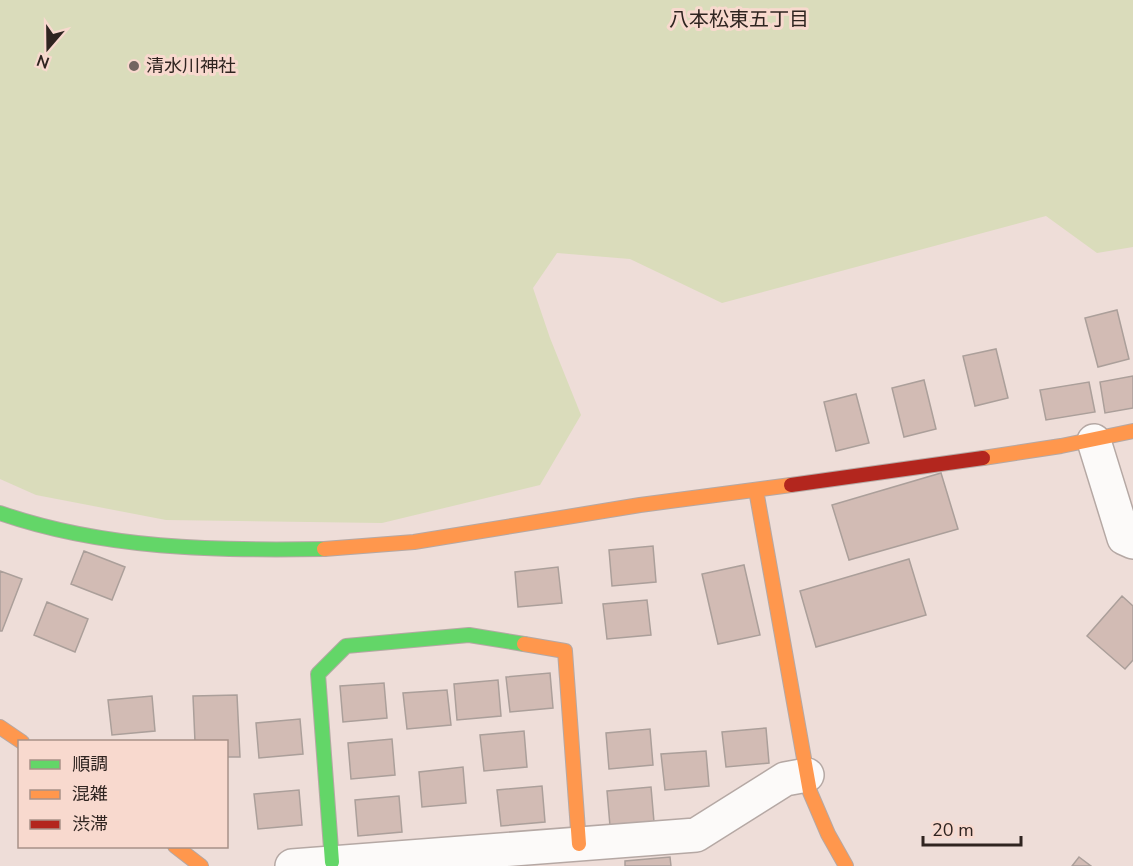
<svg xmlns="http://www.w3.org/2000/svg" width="1133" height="866" font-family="'Nunito Sans','Noto Sans JP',sans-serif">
	<rect width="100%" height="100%" fill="#eeddd8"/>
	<!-- green -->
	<path fill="#dadcbb" d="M0 0H1133V247L1097 253 1046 216 722 303 630 259 557 253 533 288 550 338 581 415 540 485 382 523 166 520 36 495 0 479Z"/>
	<!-- building -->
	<path fill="#d2bbb4" stroke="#ab9f9a" stroke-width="1.5" d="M1117 310 1129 359 1098 367 1085 318Z
		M996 349 1008 398 975 406 963 356Z
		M1133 376V408L1105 413 1100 382Z
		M924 380 936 429 904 437 892 388Z
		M1089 382 1095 412 1046 420 1040 390Z
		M856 394 869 443 836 451 824 402Z
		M941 473 958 529 849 560 832 505Z
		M653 546 656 582 612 586 609 550Z
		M84 551 125 567 112 600 71 584Z
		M909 559 926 615 816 647 800 591Z
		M744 565 760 635 718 644 702 574Z
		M558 567 562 603 518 607 515 572Z
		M0 571 22 579 2 631H0Z
		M1122 596 1133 606V660L1125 669 1087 636Z
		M647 600 651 635 607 639 603 604Z
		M47 602 88 619 75 652 34 635Z
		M550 673 553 708 510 712 506 677Z
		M498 680 501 716 457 720 454 684Z
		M384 683 387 718 343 722 340 686Z
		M447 690 451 725 407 729 403 693Z
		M237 695 240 757H226V742H195L193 696Z
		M152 696 155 731 112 735 108 700Z
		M300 719 303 754 259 758 256 723Z
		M766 728 769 763 726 767 722 732Z
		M650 729 653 765 609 769 606 733Z
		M524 731 527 767 484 771 480 735Z
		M392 739 395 775 351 779 348 743Z
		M706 751 709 786 665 790 661 754Z
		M463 767 466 803 422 807 419 772Z
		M542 786 545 822 501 826 497 790Z
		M651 787 654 822 610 826 607 791Z
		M299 790 302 825 258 829 254 794Z
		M399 796 402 832 358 836 355 800Z
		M670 857 671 866H625V861Z
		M1079 857 1091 866H1072Z"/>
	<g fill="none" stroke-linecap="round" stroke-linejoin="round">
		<defs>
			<path id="street" d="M1094 441 1124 538 1133 542
				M292 866 696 835 785 779 807 775"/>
			<path id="fast" d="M0 513C103 549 216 551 324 549
				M332 862 318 674 346 646 469 635 524 644"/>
			<path id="slow" d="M983 458 1061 446 1133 431
				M756 490 810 792 828 834 846 866
				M324 549 414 542 640 505 791 485
				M524 644 565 651 579 844
				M0 727 22 742
				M175 846 201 866"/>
			<path id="jam" d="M791 485 983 458"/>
		</defs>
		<!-- street casing -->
		<use href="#street" stroke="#b5a8a4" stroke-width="36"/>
		<!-- fast casing -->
		<use href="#fast" stroke="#b5a8a4" stroke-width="16"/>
		<!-- slow casing -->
		<use href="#slow" stroke="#b5a8a4" stroke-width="16"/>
		<!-- jam casing -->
		<use href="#jam" stroke="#b5a8a4" stroke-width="16"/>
		<!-- street -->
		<use href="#street" stroke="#fcfaf9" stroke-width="33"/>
		<!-- fast -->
		<use href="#fast" stroke="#63d668" stroke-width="14"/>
		<!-- slow -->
		<use href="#slow" stroke="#ff974d" stroke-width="14"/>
		<!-- jam -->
		<use href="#jam" stroke="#b3261e" stroke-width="14"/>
	</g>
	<!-- markers -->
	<circle fill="#726560" stroke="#f8d9ce" stroke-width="2" cx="134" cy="66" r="6"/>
	<g text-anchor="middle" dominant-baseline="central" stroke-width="6" stroke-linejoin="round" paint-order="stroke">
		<!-- poi labels -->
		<g font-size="18" fill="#2f2420" stroke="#f8d9ce" text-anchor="start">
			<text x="146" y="66">清水川神社</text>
		</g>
		<!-- neighbourhood labels -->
		<g font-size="20" fill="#2f2420" stroke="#f8d9ce">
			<text x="739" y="19">八本松東五丁目</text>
		</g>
	</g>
	<!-- legend -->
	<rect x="18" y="740" width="210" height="108" fill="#f8d9ce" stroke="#a89188" stroke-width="1.5"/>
	<rect x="30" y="760" width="30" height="9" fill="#63d668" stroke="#a89188" stroke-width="1.5"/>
	<text x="72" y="770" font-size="18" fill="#2f2420">順調</text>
	<rect x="30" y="790" width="30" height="9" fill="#ff974d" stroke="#a89188" stroke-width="1.5"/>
	<text x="72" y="800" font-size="18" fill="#2f2420">混雑</text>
	<rect x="30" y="820" width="30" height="9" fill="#b3261e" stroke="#a89188" stroke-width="1.5"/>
	<text x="72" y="830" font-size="18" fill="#2f2420">渋滞</text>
	<!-- north arrow -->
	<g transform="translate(48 48) rotate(200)" stroke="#f8d9ce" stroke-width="4.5" paint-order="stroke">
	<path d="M0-4.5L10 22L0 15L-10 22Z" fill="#2f2420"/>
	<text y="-9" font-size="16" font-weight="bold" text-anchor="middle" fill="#2f2420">N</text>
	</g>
	<!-- scale -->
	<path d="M923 836v9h98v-9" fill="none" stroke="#2f2420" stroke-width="3"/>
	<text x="932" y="836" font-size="18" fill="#2f2420" stroke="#f8d9ce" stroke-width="4.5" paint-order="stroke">20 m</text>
</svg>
